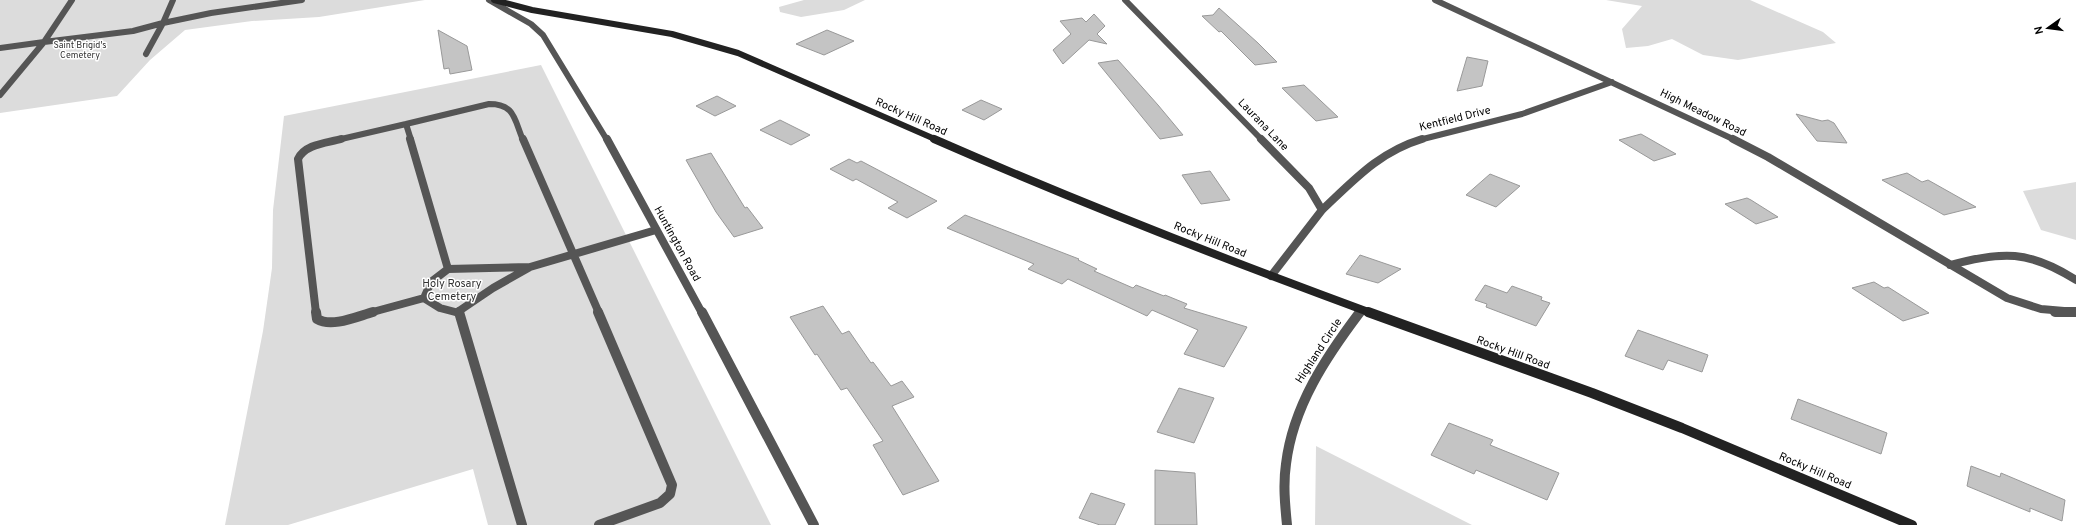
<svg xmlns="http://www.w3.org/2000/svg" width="2076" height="525" font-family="Overpass,sans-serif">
	<rect width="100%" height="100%" fill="#fff"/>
	<!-- green -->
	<path fill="#dcdcdc" d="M0 0H425L319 17 252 21 185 30 150 60 117 96 0 113Z
		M804 0H865L844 10 801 17 780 12 779 7Z
		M1606 0H1750L1823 32 1836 43 1738 60 1703 55 1672 39 1648 46 1626 48 1622 29 1642 6Z
		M541 65 771 525H488L473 469 288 525H225L263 331 272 268 273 210 284 116Z
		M2076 182V240L2041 230 2023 191Z
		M1316 446 1472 525H1315Z"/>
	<!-- building -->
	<path fill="#c4c4c4" stroke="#999" d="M1219 8 1258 43 1277 62 1255 65 1221 31 1219 32 1202 16 1213 15Z
		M1094 14 1105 26 1097 34 1107 44 1089 40 1063 64 1053 50 1071 34 1060 21 1082 18 1086 22Z
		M438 30 467 46 472 70 450 74 449 68 444 69Z
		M827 30 854 41 824 55 796 44Z
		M1467 57 1488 61 1482 86 1457 91Z
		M1118 60 1158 105 1183 135 1160 139 1098 63Z
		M1304 85 1338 117 1316 121 1282 88Z
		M717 96 736 106 715 116 696 106Z
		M981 100 1002 109 984 120 962 110Z
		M1796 114 1822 121 1828 120 1834 123 1847 143 1817 141Z
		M780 120 810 135 791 145 760 130Z
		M1641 134 1676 154 1654 161 1619 140Z
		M711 153 745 208 747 207 763 228 734 237 716 212 686 160Z
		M849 159 857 163 861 161 937 201 907 218 888 208 898 202 856 179 853 181 830 169Z
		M1210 171 1230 200 1201 204 1182 175Z
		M1907 173 1922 182 1928 180 1976 207 1944 215 1882 180Z
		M1490 174 1520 186 1496 207 1466 195Z
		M1747 198 1751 200 1778 217 1756 224 1725 204Z
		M965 215 1079 259 1078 260 1097 269 1094 271 1133 288 1136 285 1164 296 1165 295 1187 304 1184 308 1247 327 1224 367 1184 354 1198 330 1152 310 1147 316 1068 279 1062 284 1028 269 1034 264 947 228Z
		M1360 255 1401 269 1378 283 1346 274Z
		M1874 282 1884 288 1888 287 1929 313 1903 321 1852 288Z
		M1485 285 1507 293 1512 286 1542 297 1541 300 1550 303 1536 326 1486 307 1487 304 1475 300Z
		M823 306 842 334 849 331 871 363 873 362 891 386 902 381 914 397 892 406 939 481 903 495 873 445 883 441 847 388 841 390 817 354 815 355 790 317Z
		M1638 330 1708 355 1702 372 1668 360 1663 370 1625 356Z
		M1179 388 1214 398 1194 443 1157 432Z
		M1798 399 1887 433 1881 454 1791 419Z
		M1449 423 1493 440 1490 445 1559 473 1547 500 1476 470 1474 474 1431 455Z
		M1971 466 2000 477 2001 473 2065 500 2062 521 2030 508V512L1967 486Z
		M1155 470 1195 473 1197 525H1155Z
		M1091 493 1125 504 1115 525H1100L1079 518Z"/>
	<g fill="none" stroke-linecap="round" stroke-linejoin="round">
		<!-- lane-far2 -->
		<path stroke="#555" stroke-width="6" d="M173 0 163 23 211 13 302 0
			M0 48 44 42 72 0
			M0 95 44 42 133 31 163 23 146 54
			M337 140 406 124
			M411 140 406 124 489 104C515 104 514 119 523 140"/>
		<!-- lane-far1 -->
		<path stroke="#555" stroke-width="8" d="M410 139 448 269 431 282 424 298 440 308 459 313
			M523 139 599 313
			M530 267 656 230
			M448 269 530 267 493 288 459 311
			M316 313 298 159C305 144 327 143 341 139
			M369 313 424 298"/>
		<!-- lane -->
		<path stroke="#555" stroke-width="10" d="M316 312 317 319C332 328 358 316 373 312
			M459 312 522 525
			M598 312 672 485 670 494 660 503 599 525"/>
		<!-- street-far2 -->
		<path stroke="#555" stroke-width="6" d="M489 0 531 24 543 35 607 140
			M1125 0 1262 140
			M1435 0 1735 140
			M1419 140 1522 114 1612 82"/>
		<!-- street-far1 -->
		<path stroke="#555" stroke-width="8" d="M607 139 702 313
			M1261 139 1309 188 1322 210 1271 276
			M1733 139 1768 157 2007 298 2041 309 2076 312
			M1322 210C1354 180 1379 152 1422 139
			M1950 265C2002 251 2029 250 2076 280
			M1359 313 1361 310"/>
		<!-- street -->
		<path stroke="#555" stroke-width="10" d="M702 312 814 525
			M2055 312H2076
			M1287 525C1285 505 1283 484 1286 464 1293 406 1326 357 1360 312"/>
		<!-- secondary-far2 -->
		<path stroke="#222" stroke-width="6" d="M494 0 532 10 672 34 738 53 937 140"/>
		<!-- secondary-far1 -->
		<path stroke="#222" stroke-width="8" d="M934 139C1078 202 1224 259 1371 313"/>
		<!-- secondary -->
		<path stroke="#222" stroke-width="10" d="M1368 312 1592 393 1682 428 1912 525"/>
	</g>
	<g text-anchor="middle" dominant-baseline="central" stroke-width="3" stroke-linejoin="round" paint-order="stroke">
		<!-- far-park labels -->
		<g font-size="9" fill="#333" stroke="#fff">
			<text x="80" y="45">Saint Brigid's<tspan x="80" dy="10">Cemetery</tspan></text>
		</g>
		<!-- street labels -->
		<g font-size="11" fill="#000" stroke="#fff">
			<text transform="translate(1703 113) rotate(26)">High Meadow Road</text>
			<text transform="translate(911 117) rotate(24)">Rocky Hill Road</text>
			<text transform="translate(1455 119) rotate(-14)">Kentfield Drive</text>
			<text transform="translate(1263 125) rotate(46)">Laurana Lane</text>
			<text transform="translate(1210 240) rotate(22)">Rocky Hill Road</text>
			<text transform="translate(677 244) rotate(61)">Huntington Road</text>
			<text transform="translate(1319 351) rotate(-57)">Highland Circle</text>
			<text transform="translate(1513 353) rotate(20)">Rocky Hill Road</text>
			<text transform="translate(1815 471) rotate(23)">Rocky Hill Road</text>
		</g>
		<!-- park labels -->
		<g font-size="11" fill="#333" stroke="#fff">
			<text x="452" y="284">Holy Rosary<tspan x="452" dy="13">Cemetery</tspan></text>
		</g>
	</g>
	<!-- north arrow -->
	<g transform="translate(2048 28) rotate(256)" stroke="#ffffff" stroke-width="3" paint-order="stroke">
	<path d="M0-3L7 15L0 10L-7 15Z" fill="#000000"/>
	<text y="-6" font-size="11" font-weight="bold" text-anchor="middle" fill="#000000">N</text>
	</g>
</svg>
